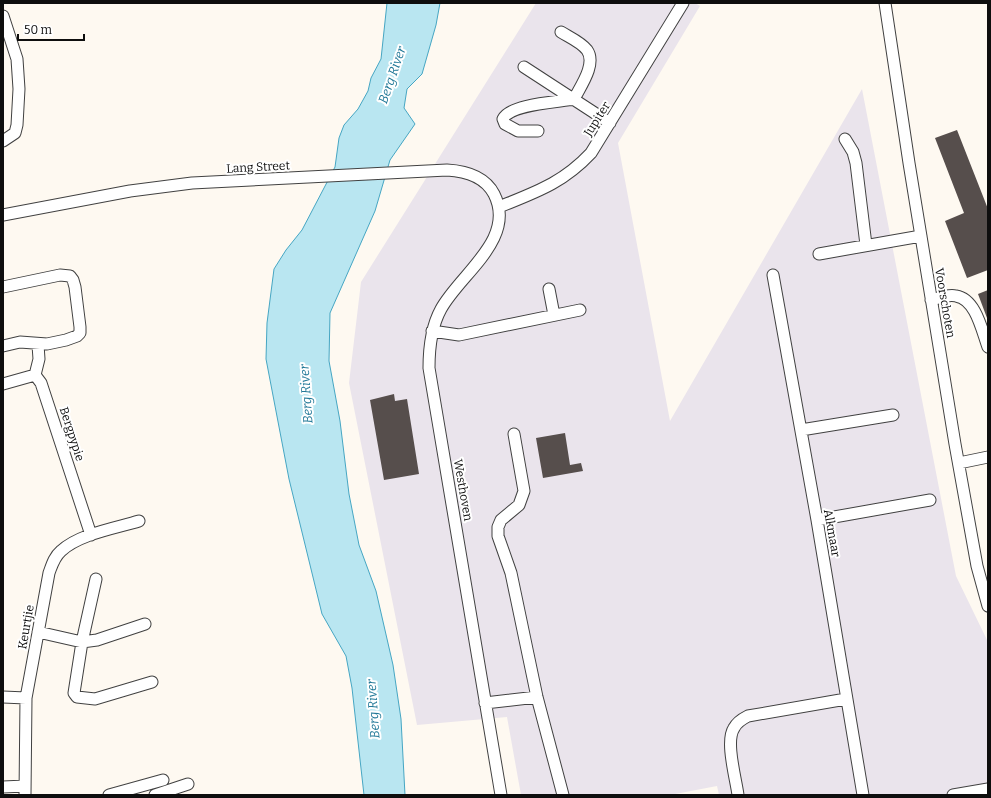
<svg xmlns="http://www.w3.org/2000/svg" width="991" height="798" font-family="Bitter,serif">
	<rect width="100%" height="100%" fill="#fef9f1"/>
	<!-- industrial -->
	<path fill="#eae4ec" d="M536 3H695L700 6 618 143 670 421 862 89 956 576 988 642V795H719L717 786 670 795H521L507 717 417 725 349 383 361 282Z"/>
	<!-- water -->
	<path fill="#b9e6f1" stroke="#46a6c3" d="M387 3H440L436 25 422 74 407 89 404 108 415 124 390 160 375 211 330 313 329 361 340 421 349 494 359 545 376 591 393 665 401 719 405 795H364L352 688 346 656 322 614 289 479 266 359 267 323 274 269 286 250 302 230 335 167 339 138 344 125 358 109 368 91 371 78 381 59Z"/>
	<!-- building -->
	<path fill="#564e4c" d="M957 130 988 209V270L967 278 945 221 964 213 935 138Z
		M988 290V318H987L978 294Z
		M394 394 395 401 407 399 419 474 384 480 370 400Z
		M565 433 570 465 581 463 583 471 543 478 536 438Z"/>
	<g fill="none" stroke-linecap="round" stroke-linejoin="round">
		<defs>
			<path id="minor" d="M885 3 909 163 955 444 977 566 988 606
				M3 16 17 59 19 89 17 125 15 133 3 141
				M524 67 610 123
				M538 131H518L505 124 503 119C510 104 558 102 574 99 580 87 597 64 587 50 581 42 569 37 561 32
				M845 139 853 152 856 163 866 245
				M499 207C536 192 563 183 591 153L683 3
				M3 215 130 191 192 183 447 170C466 171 485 177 494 194 517 239 460 274 441 309 431 327 429 347 429 368L501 795
				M819 254 921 236
				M773 275 817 520 863 795
				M3 287 60 275 70 276 73 280 75 287 80 327V333L77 336 66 340 47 344 20 342 3 346
				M549 289 554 315
				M931 300C939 298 948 294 956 296 976 299 982 331 988 347
				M432 331 459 335 580 310
				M35 375 39 359 38 345
				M3 384 35 375 41 383 91 535
				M801 430 893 415
				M514 434 524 491 519 505 501 520 498 527V536L511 573 537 697 563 795
				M959 463 988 457
				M817 520 930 500
				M96 579 82 642 74 693 77 697 95 699 152 682
				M38 632 82 642 97 640 145 624
				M3 697 26 698
				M485 703 537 697
				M3 787 25 786
				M25 795 26 698 49 573C52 565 54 557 61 551 79 534 116 528 139 521
				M109 795 163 780
				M155 795 188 784
				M738 795C736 779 725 741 734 728 737 722 742 719 748 716L846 699
				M953 795 988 789"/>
		</defs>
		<!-- minor casing -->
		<use href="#minor" stroke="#414141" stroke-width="13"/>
		<!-- minor -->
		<use href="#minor" stroke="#fff" stroke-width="11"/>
	</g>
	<g text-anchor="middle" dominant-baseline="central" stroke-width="4" stroke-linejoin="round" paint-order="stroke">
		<!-- street labels -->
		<g font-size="12" fill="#0e0e0e" stroke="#fff">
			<text transform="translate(597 119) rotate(-58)">Jupiter</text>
			<text transform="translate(258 167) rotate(-3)">Lang Street</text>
			<text transform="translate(945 303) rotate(80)">Voorschoten</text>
			<text transform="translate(72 434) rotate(72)">Bergpypie</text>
			<text transform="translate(463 490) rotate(80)">Westhoven</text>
			<text transform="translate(832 533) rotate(80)">Alkmaar</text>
			<text transform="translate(26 627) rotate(-80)">Keurtjie</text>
		</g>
		<!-- water labels -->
		<g font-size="13" font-style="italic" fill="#217897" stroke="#fff">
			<text transform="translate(392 75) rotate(-71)">Berg River</text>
			<text transform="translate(306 394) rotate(-94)">Berg River</text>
			<text transform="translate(373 709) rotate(-94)">Berg River</text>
		</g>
	</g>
	<!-- border -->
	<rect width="991" height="798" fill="none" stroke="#0e0e0e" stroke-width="8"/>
	<!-- scale -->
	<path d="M18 34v6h66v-6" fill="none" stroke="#0e0e0e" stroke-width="2"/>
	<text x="24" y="34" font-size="12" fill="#0e0e0e" stroke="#ffffff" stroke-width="3" paint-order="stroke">50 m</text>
</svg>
